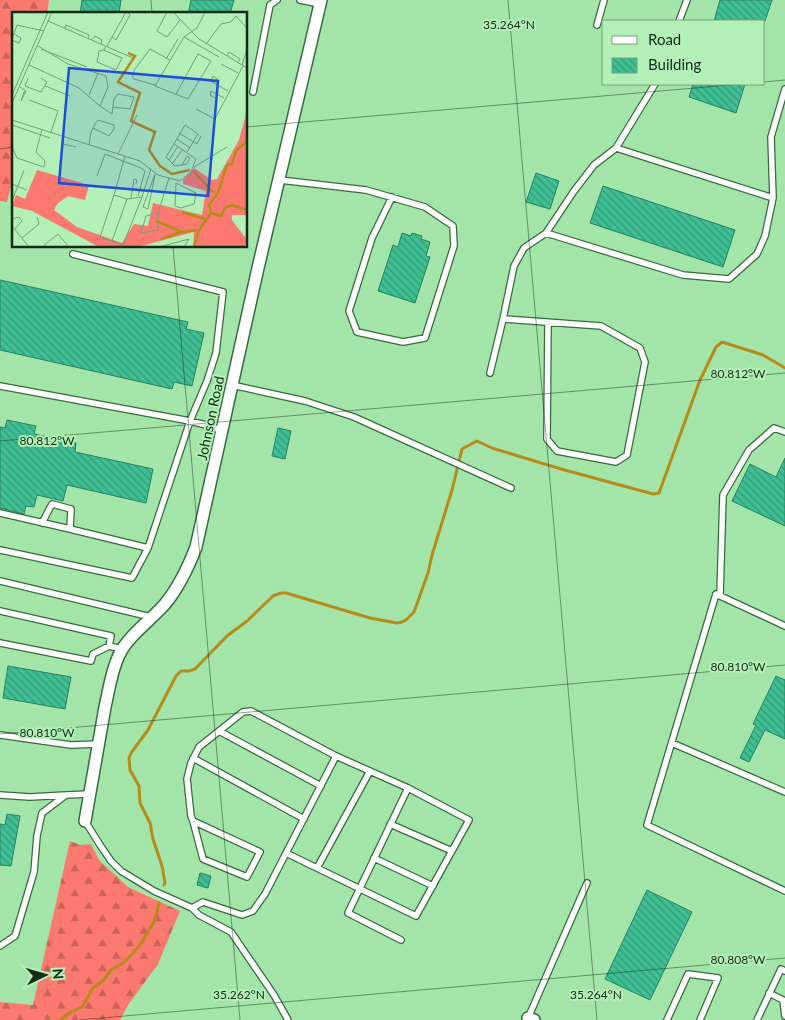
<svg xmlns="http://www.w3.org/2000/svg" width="785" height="1020" font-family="Lato,sans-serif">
	<defs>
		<pattern id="forest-firs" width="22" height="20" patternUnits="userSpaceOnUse" patternTransform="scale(1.25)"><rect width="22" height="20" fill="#fb796e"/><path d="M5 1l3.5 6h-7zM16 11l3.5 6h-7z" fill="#ca6359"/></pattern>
		<pattern id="building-back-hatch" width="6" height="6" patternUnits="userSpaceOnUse" patternTransform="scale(1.25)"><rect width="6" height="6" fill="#3fbf94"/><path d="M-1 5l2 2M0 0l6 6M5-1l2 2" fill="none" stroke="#349b78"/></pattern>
	</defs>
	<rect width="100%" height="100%" fill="#b3f0b8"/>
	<!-- built -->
	<path fill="#a3e5a9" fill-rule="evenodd" d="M0 0H785V1020H0ZM14 14H246V246H14ZM604 21H764V84H604Z"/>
	<!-- forest -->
	<path fill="url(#forest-firs)" d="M0 0H49L47 14H14V175L7 202 0 201Z
		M70 841 80 845 91 844 99 860 128 887 180 911 158 964 128 1005 120 1020H0V1002L33 1005Z"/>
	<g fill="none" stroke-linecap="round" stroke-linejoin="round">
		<!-- stream -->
		<path stroke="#b58c1a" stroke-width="3" d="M164 885 165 883 162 866 153 839 150 823 140 803 139 786 130 770 129 758 131 753 148 730 176 676 181 671H189L195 669 227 636 247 621 273 596 281 593H286L370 618 397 623 402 622 406 620 414 612 428 573 432 555 452 490 462 449 477 441 492 448 561 469 653 494 659 493 700 380 716 347 722 342 763 355 785 368
			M60 1020 71 1012 82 1007 93 988 103 981 111 970 123 963 134 952 140 945 154 922 159 903"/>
	</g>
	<!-- building -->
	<path fill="url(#building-back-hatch)" stroke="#258263" d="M82 0H121L119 14H80Z
		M191 0H234L230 14H188Z
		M720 0H772L765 21H714Z
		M693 84H745L736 113 689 97Z
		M536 173 559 181 550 209 526 202Z
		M603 186 735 230 723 267 590 223Z
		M402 233 411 236 412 233 422 236 421 239 430 242 426 256 430 257 415 303 378 291 393 245 398 247Z
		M0 280 188 322 186 329 204 333 192 386 174 382 172 389 0 350Z
		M7 420 36 426 34 434 76 443 75 452 153 469 146 503 67 485 63 501 37 495 34 507 26 506 24 514 0 508V427L5 428Z
		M278 428 291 431 285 459 272 456Z
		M785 458V526L732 501 750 464 776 477Z
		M8 666 71 677 65 709 3 698Z
		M776 676 785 680V739L765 730 749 762 740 758 756 725 753 724Z
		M7 814 20 816 11 866 0 865V824L5 825Z
		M200 873 211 876 208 888 197 885Z
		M647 890 692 912 650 1000 605 979Z"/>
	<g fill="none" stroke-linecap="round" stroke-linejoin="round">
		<defs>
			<path id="lane" d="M300 0 320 4
				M679 21 687 0
				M597 25 604 0
				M655 84 616 148 594 165 574 191 546 233 683 275 729 279 757 254 765 236 773 198 771 137 785 89
				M253 92 270 5 277 0
				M616 148 773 198
				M280 180 366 190 425 207 453 226 454 246 425 338 403 342 357 332 349 311 372 238 392 197
				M546 233 524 248 514 266 503 319 601 326 640 348 645 362 627 455 616 462 557 451 547 439 548 323
				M490 373 503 319
				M232 385 305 401 354 417 511 488
				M0 386 190 421 210 426 222 431
				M0 513 70 529 71 509 52 504 42 523
				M70 529 148 548
				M0 550 132 578 148 548 190 421 207 381 216 353 223 292 73 254
				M0 581 151 617
				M720 596 723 495 749 450 774 428 785 432
				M0 611 111 636 109 646
				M785 626 716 594 647 825 785 891
				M0 643 91 661 93 654 109 646 122 649
				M219 731 321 786
				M0 735 71 745 98 744
				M672 743 785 792
				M193 758 304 819
				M0 795 30 797 66 795 42 813 37 836 34 872 15 936 0 946
				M66 795 90 794
				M85 821 100 845 111 861 121 871 154 891 192 908 203 902 242 915 253 911 265 894 336 756 408 788 469 820 416 916 286 853
				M193 821 260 852 247 877 203 859 193 821 191 816 187 779 191 763 199 747 243 712 251 711 336 756
				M390 824 452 851
				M374 858 433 886
				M317 868 370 771
				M192 908 199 915 231 932 274 995 288 1020
				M401 940 348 913 408 788
				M769 993 785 1001
				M783 1000 785 1016
				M528 1018 587 883
				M667 1020 688 974 718 978 700 1020
				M757 1020 781 969 785 971"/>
			<path id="street" d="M85 821C92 783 98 745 105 707 109 690 111 672 119 655 128 636 151 620 165 604 179 587 188 568 196 547L258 268 321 0
				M528 1018 534 1020"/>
		</defs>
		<!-- lane casing -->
		<use href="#lane" stroke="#346d3c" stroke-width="8"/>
		<!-- street casing -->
		<use href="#street" stroke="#346d3c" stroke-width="14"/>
		<!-- lane -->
		<use href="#lane" stroke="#fff" stroke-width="5.5"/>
		<!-- street -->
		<use href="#street" stroke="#fff" stroke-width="11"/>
	</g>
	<!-- ticks -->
	<path fill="none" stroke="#132b16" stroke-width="1" stroke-opacity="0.45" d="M151 0 152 14M508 0 597 1020M764 82 785 80M246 127 741 84M0 149 14 147M173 246 240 1020M0 441 785 373M0 734 785 665M79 1020 785 958"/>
	<g text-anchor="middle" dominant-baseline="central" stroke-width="4" stroke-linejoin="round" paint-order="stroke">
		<!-- street labels -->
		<g font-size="14" fill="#132b16" stroke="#b3f0b8">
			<text transform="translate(210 418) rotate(-78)">Johnson Road</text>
		</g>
	</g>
	<!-- overview -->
	<g transform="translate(12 12)">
		<rect width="235" height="235" fill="#b3f0b8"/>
		<path d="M235 98V203H220V208L235 228 232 235H181L182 220 125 235H87L20 199 0 194 4 183 13 187 25 158 77 173 73 188 56 184 45 192 42 198 65 215 110 231 122 212 136 214 141 191 190 203 194 179 171 172V168L182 156 200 168 205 167 227 128Z" fill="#fb796e"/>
		<path fill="none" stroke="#b58c1a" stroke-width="2.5" d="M116 41 123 44 106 70 128 81 119 109 143 120 137 138 148 154 160 162 178 158M181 159 202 181M170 200 193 207M199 201 209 204 213 196 220 193 235 198M144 209 170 220 185 218M149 227 169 220M182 235 187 218 199 201 197 193 206 181 215 153 220 152 224 139 235 129"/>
		<path fill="none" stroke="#73a177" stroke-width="1" d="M155 0 145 19 155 25 168 8M161 0 187 27 235 56M193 0 185 16 172 25 207 45M36 9 121 46M53 17 54 13 77 23 76 26M100 25 104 28 118 3 115 0M0 27 5 13 32 19M0 28 7 31 9 26 2 22M79 28 83 24 90 28 89 32M194 32 209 12 219 10 224 4 235 16M95 34 114 0M29 37 75 55M92 38 87 39 85 50 104 58 110 46 92 38 94 34M215 44 217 40 228 47 226 51M154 47 166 27M209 52 226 61M17 53 67 76 88 94 96 75 94 64 56 52 26 34M230 53 235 37M16 66 13 74 29 80 35 70 29 66M202 71 205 67 201 64 199 69 202 71 216 79M143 73 122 67 120 63 123 57 138 37 158 48M33 74 58 84M8 75 14 79 9 89 12 80 14 79M164 82 186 42 199 49 176 87 143 74 172 25M0 83 36 0M77 83 86 61M205 87 198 83 199 79 212 86M17 88 46 99 39 120M0 91 40 0M88 94 100 102 102 87 106 82 122 85 118 97 101 95M184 97 203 107 231 54M0 108 128 149 146 163 168 169 179 160 184 147 162 132 173 113 186 122 175 140M0 113 38 126M167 121 185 132 189 124M52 124 51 132 64 135M165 127 178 136M77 132 79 120 83 112 86 108 102 113V117L97 124 81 116M162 132 154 145 163 154 169 153H170L175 152 178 146 175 144 170 153M0 135 5 146 32 155 33 149 24 140 30 117M106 142 125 103M157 148 166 134M160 152 171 137M182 155 215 135M143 163 136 197 131 195 143 162M85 164 93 142 129 156 133 159 126 184M164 171 184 181 182 192 169 196 163 194ZM0 172 15 178M102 183 113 144M119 186 122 167 125 168 124 172M115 187 130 185 139 157M0 189 12 158M146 201 134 204 129 221 146 218V201L157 166M0 207 7 205 10 209 3 217M0 214 17 235M10 226 27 212 25 205M100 229 115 187 102 183 88 225 100 229 111 233 130 185M30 235 46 222 57 235M147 235 177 227 172 235"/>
		<path fill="#1d4ed8" fill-opacity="0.15" stroke="#1d4ed8" stroke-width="2.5" d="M57 56 206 69 196 184 47 171Z"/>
		<rect width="235" height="235" fill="none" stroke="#132b16" stroke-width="2.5"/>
	</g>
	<g font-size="12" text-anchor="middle" fill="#132b16" stroke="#b3f0b8" stroke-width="4" stroke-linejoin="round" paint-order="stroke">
		<text x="509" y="29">35.264°N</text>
		<text x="738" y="378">80.812°W</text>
		<text x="47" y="445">80.812°W</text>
		<text x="738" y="671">80.810°W</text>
		<text x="47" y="737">80.810°W</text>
		<text x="738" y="964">80.808°W</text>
		<text x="239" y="999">35.262°N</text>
		<text x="596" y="999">35.264°N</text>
	</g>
	<!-- legend -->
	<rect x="602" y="20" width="162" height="65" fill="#b3f0b8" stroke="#73a177"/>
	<rect x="612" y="36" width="25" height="8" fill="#ffffff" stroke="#73a177"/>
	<text x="648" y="45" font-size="15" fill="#132b16">Road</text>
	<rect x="612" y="58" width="25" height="15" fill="url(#building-back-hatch)" stroke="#73a177"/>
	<text x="648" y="70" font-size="15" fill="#132b16">Building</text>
	<!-- north arrow -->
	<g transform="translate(45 975) rotate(85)" stroke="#b3f0b8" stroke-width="4" paint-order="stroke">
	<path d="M0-4L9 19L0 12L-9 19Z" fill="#132b16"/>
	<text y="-8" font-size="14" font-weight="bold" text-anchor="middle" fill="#132b16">N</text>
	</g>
</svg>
